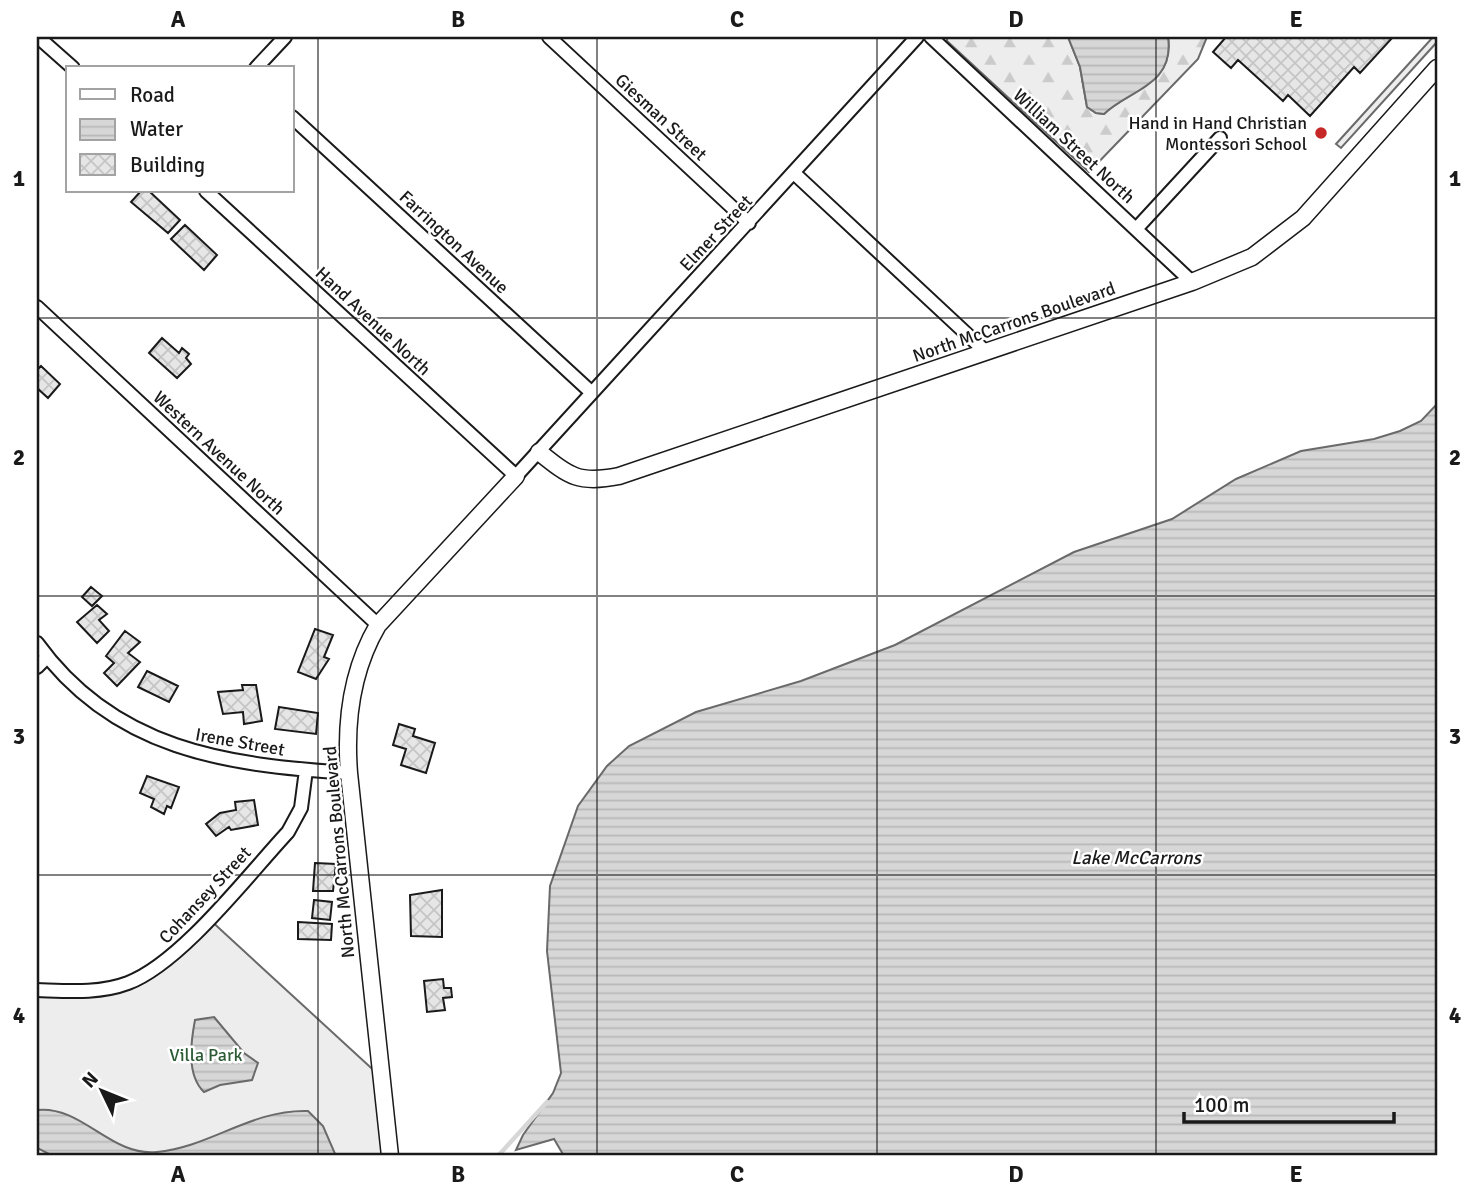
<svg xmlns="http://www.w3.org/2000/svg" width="1474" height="1193" font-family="Signika,sans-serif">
	<defs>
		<pattern id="forest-firs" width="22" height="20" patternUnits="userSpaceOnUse" patternTransform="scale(1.75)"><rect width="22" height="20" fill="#ededed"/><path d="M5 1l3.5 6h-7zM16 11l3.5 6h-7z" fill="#cbcbcb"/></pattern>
		<pattern id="water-rules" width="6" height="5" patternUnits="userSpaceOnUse" patternTransform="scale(1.75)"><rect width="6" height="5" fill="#d7d7d7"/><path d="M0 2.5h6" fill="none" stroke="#b8b8b8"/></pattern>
		<pattern id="building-cross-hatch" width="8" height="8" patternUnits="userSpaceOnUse" patternTransform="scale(1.75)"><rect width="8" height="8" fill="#e6e6e6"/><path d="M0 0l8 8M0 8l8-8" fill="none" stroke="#c5c5c5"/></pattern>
	</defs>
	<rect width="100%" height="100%" fill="#fff"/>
	<!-- forest -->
	<path fill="url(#forest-firs)" stroke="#6a6a6a" stroke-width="2" d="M947 37H1068L1080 67 1087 107 1096 113 1104 114C1128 90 1175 85 1168 37H1207L1198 59 1089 172 947 41Z"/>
	<!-- built -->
	<path fill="#ededed" stroke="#6a6a6a" stroke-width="2" d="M1433 37H1437V42L1341 148 1336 144Z
		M208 918 381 1077 390 1156H37V990L75 992 148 973Z"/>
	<!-- water -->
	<path fill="url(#water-rules)" stroke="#6a6a6a" stroke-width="2" d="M1068 37H1168C1175 86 1128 90 1104 114L1096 113 1087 107 1080 67Z
		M1437 404V1156H564L554 1139 516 1150 523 1135 553 1093 561 1073 547 951 550 886 578 806 607 766 629 746 696 712 801 681 895 645 1074 552 1172 519 1236 479 1301 451 1374 439 1400 431 1421 421Z
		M214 1017 244 1053 258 1063 252 1080 220 1085 204 1092C186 1075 191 1041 195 1020Z
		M37 1110C82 1105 111 1157 157 1152 210 1147 252 1109 308 1111L323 1126 336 1156H53L37 1148Z"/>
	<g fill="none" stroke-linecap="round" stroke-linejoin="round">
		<!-- stream -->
		<path stroke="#d7d7d7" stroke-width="4.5" d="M498 1156 547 1102"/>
	</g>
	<!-- building -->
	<path fill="url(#building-cross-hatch)" stroke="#1a1a1a" stroke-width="2" d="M1226 37H1393L1360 73 1354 67 1310 116 1288 95 1283 101 1238 60 1231 68 1213 52Z
		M141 191H149L180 220 168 233 131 202Z
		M185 225 217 255 204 270 171 239Z
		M162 338 179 353 182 348 189 354 186 358 191 364 177 378 149 353Z
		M41 366 60 384 48 398 37 388V370Z
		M91 587 102 596 92 606 82 597Z
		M97 605 107 614 99 620 109 631 97 643 77 622Z
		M315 629 333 635 324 657 329 659 316 679 298 672Z
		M125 631 140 642 128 653 140 662 117 686 104 673 114 663 106 656Z
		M147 671 178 686 169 702 138 687Z
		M242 685H256L262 721 244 724 243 712 223 714 218 692 243 690Z
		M279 707 318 713 316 734 275 729Z
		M399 724 415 729 413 736 435 743 426 773 401 765 406 749 393 745Z
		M147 776 179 787 171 808 167 806 164 814 151 807 154 799 140 793Z
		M254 800 258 825 231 830 229 827 216 836 206 824 220 813 236 810 235 802Z
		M315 863 336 864 333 891H313Z
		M442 890V937L411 936 410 895Z
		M314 900 332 902 330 920 312 918Z
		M298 922 332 924 331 940 298 939Z
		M443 979 444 988H451L452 997 443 998 445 1010 427 1012 424 981Z"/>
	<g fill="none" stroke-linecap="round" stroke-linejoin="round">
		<defs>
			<path id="minor" d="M38 37 73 68
				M549 37 749 223
				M931 37 1192 282
				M256 68 285 37
				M292 117 592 393
				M795 174 986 352
				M206 191 516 476 917 37
				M1137 228 1220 138
				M37 307 378 625
				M37 643C114 750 226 765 349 773
				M37 667 47 657
				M37 990C67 991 99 994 128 983 181 963 248 875 288 832L301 808 306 770"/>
			<path id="tertiary" d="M539 452C570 477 579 484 619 476L1192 282 1252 257 1303 218 1437 68
				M390 1156 349 773C345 721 351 671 378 625L516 476"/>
		</defs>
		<!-- minor casing -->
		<use href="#minor" stroke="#1a1a1a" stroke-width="16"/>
		<!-- tertiary casing -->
		<use href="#tertiary" stroke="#1a1a1a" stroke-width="19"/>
		<!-- minor -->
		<use href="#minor" stroke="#fff" stroke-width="12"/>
		<!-- tertiary -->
		<use href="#tertiary" stroke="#fff" stroke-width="16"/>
	</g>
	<!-- grid -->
	<path fill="none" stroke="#1a1a1a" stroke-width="2" stroke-opacity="0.55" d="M318 37V1156M597 37V1156M877 37V1156M1156 37V1156M37 318H1437M37 596H1437M37 875H1437"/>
	<!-- markers -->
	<circle fill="#c62828" stroke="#fff" stroke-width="2.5" cx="1321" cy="133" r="7"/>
	<g text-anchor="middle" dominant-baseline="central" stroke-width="5" stroke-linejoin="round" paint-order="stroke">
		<!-- street labels -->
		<g font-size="18" fill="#1a1a1a" stroke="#fff">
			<text transform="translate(661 117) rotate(43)">Giesman Street</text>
			<text transform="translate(1074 146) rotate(43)">William Street North</text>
			<text transform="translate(716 233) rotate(-47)">Elmer Street</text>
			<text transform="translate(454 242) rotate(43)">Farrington Avenue</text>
			<text transform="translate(373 321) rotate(43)">Hand Avenue North</text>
			<text transform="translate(1014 322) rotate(-19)">North McCarrons Boulevard</text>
			<text transform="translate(219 453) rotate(43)">Western Avenue North</text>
			<text transform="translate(240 742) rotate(10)">Irene Street</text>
			<text transform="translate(339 852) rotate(-95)">North McCarrons Boulevard</text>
			<text transform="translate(205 895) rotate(-47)">Cohansey Street</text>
		</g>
		<!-- poi labels -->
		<g font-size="18" fill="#1a1a1a" stroke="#fff" text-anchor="end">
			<text x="1307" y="123">Hand in Hand Christian<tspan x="1307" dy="21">Montessori School</tspan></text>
		</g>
		<!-- park labels -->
		<g font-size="18" fill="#2b5a34" stroke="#fff">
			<text x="206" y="1055">Villa Park</text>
		</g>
		<!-- water labels -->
		<g font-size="19" font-style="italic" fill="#1a1a1a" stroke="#fff">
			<text x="1136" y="858">Lake McCarrons</text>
		</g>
	</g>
	<!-- border -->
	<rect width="1474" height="1193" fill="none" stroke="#ffffff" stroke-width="77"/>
	<!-- legend -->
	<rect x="66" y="66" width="228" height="126" fill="#ffffff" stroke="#a3a3a3" stroke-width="2"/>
	<rect x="80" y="89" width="35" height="10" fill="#ffffff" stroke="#a3a3a3" stroke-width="2"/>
	<text x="130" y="102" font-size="21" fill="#1a1a1a">Road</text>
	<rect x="80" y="119" width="35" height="21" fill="url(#water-rules)" stroke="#a3a3a3" stroke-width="2"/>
	<text x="130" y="136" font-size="21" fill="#1a1a1a">Water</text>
	<rect x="80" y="154" width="35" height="21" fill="url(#building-cross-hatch)" stroke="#a3a3a3" stroke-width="2"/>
	<text x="130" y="172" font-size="21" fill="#1a1a1a">Building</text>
	<!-- north arrow -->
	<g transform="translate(102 1091) rotate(313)" stroke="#ffffff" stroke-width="5" paint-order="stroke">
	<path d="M0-5L12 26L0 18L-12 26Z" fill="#1a1a1a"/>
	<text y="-10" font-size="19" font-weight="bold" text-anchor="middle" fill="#1a1a1a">N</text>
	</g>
	<!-- scale -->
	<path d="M1184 1112v10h210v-10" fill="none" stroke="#1a1a1a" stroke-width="3.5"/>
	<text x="1194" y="1112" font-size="21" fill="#1a1a1a" stroke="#ffffff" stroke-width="5" paint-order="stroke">100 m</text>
	<rect x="38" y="38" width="1398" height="1116" fill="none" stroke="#1a1a1a" stroke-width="2.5"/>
	<g font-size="23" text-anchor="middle" font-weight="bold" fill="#1a1a1a">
		<text x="178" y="27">A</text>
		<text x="458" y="27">B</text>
		<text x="737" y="27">C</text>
		<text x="1016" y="27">D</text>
		<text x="1296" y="27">E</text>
		<text x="19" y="186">1</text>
		<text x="1455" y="186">1</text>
		<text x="19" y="465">2</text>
		<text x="1455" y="465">2</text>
		<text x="19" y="744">3</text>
		<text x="1455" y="744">3</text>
		<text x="19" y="1023">4</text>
		<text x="1455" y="1023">4</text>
		<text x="178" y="1182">A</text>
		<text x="458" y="1182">B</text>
		<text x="737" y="1182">C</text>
		<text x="1016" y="1182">D</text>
		<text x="1296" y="1182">E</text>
	</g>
</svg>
